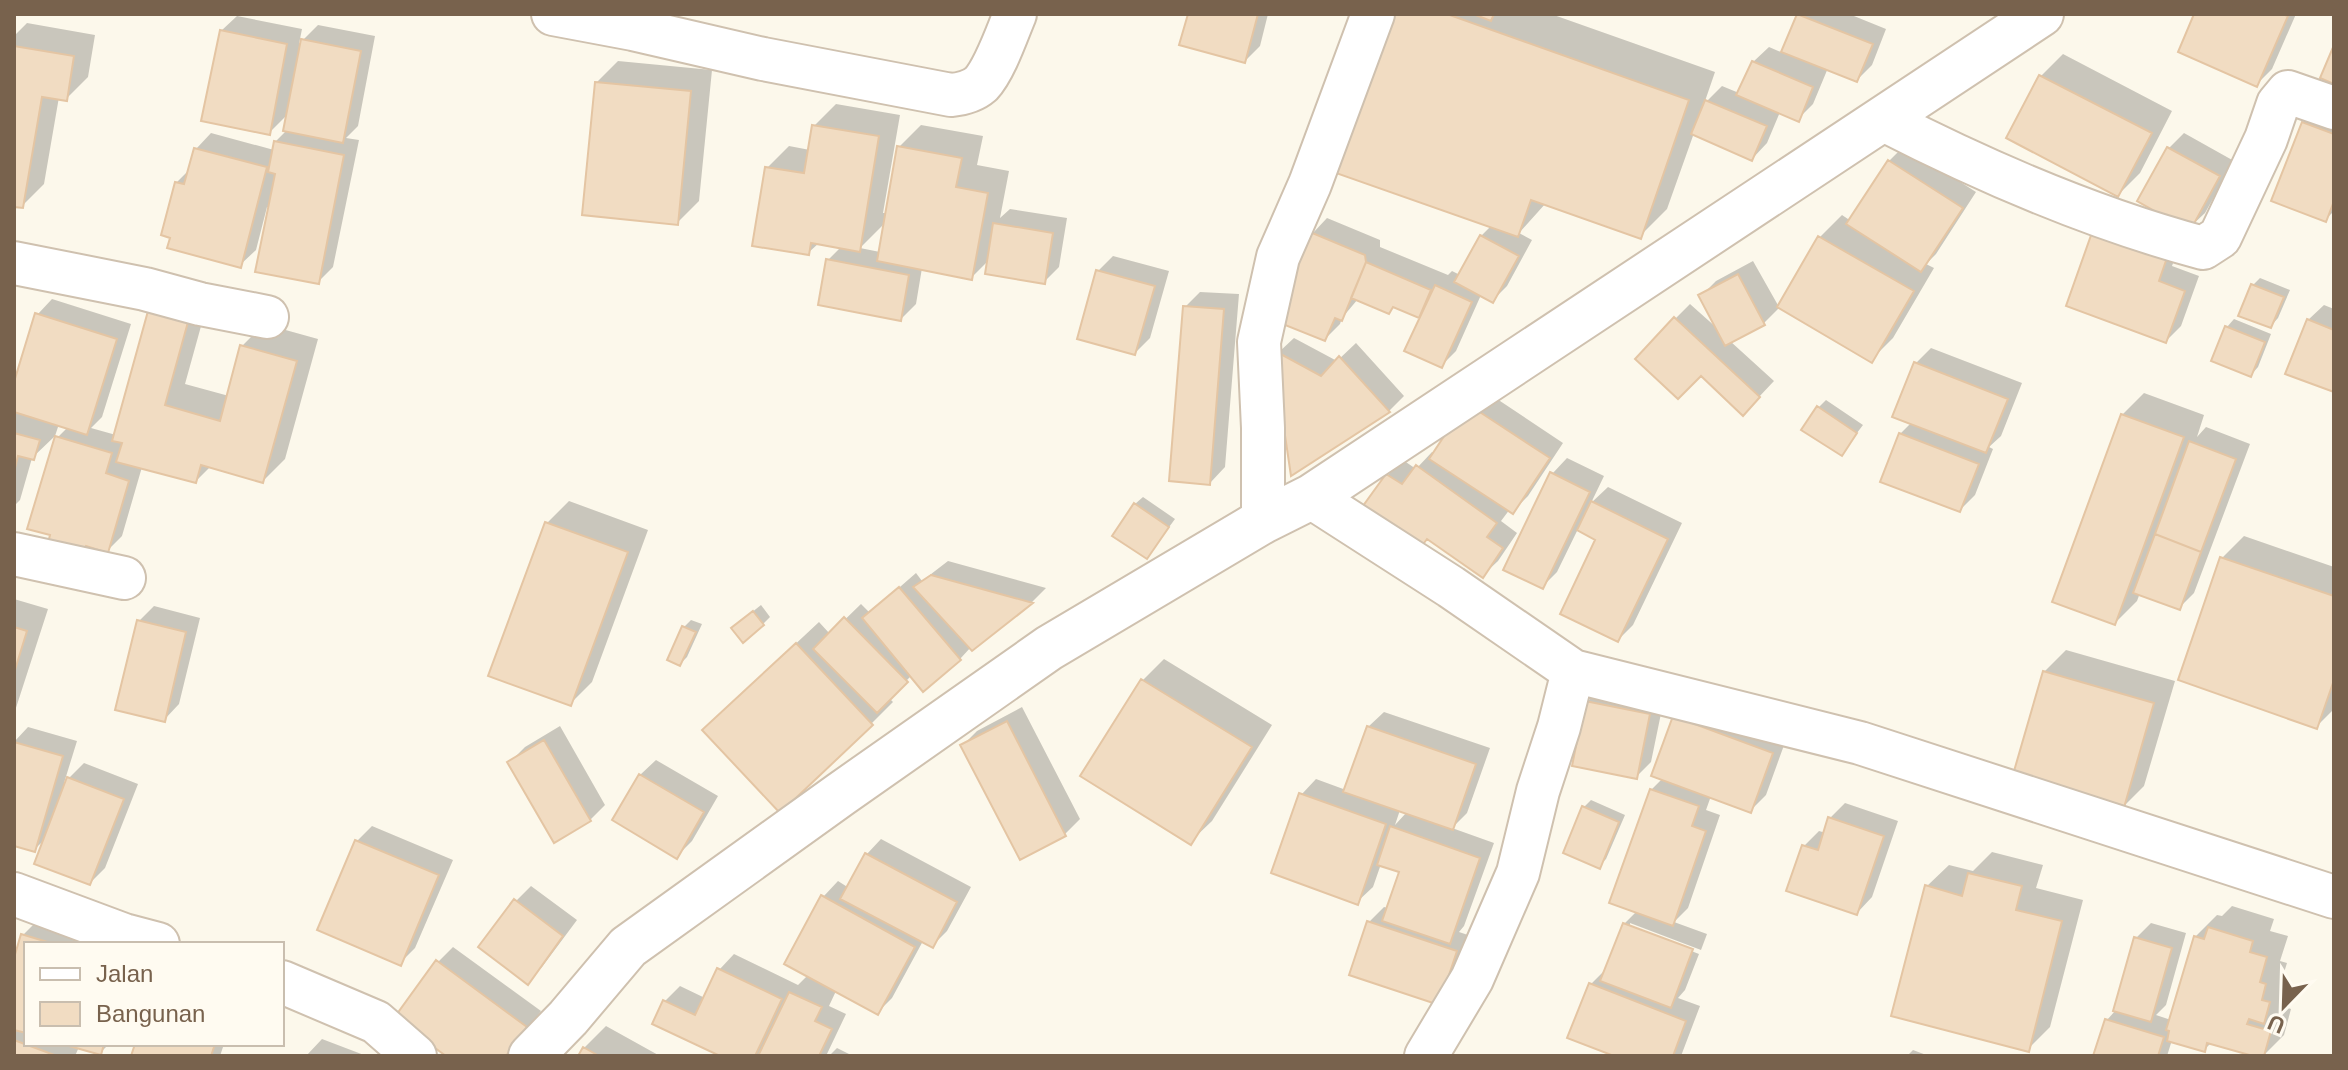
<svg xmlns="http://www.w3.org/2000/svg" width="2348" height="1070" font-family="Helvetica,sans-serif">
	<rect width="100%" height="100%" fill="#fcf8eb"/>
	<!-- shadow -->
	<path fill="#0003" fill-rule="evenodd" d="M1190 14H1268L1260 46 1245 61Z
		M1390 14H1551L1715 72 1704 104 1722 86 1739 93 1753 62 1769 47 1783 53 1799 14H1849L1886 29 1872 65 1857 80 1828 68 1813 104 1798 119 1780 112 1767 143 1752 159 1694 133 1667 209 1640 236 1546 203 1519 233 1532 240 1507 286 1492 301 1481 295 1456 351 1441 366 1421 317 1395 306 1389 312 1358 299 1342 318 1340 324 1325 339 1312 234 1327 218 1380 240V247L1448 275 1452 271 1460 275 1481 236 1492 225Z
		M2197 14H2296L2272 69 2257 84Z
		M237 16 302 29 299 44 318 25 375 36 358 126 346 138 359 140 333 267 318 282 270 208 267 207 256 250 240 265 176 183 190 169 196 149 211 133 274 150 275 142 287 130 288 114 269 133 221 31Z
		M27 23 95 35 88 77 66 99 59 97 44 184 22 206 14 204V36Z
		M2063 54 2172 111 2140 173 2118 195 2009 137 2041 76Z
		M618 61 712 70 699 201 677 223 596 83Z
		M836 104 900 115 883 213H887L899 147 921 125 983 136 977 165 1009 171 1000 218 1010 209 1067 218 1059 267 1044 282 989 260 972 277 922 268 916 304 901 319 828 260 841 247 819 243 808 253 767 168 789 146 810 150 814 126ZM885 223 880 252 860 248Z
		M2318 107 2334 114V211L2325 220 2303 123Z
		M2184 133 2234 161 2205 213 2189 228 2169 148Z
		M1904 146 1976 192 1936 254 1926 264 1934 268 1893 338 1871 360 1780 307 1764 323 1730 341 1774 381 1758 398 1675 319 1690 304 1718 329 1701 296 1716 281 1753 261 1779 307 1820 237 1842 215 1851 221 1889 161Z
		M2183 237 2172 266 2199 276 2181 326 2166 341 2068 305Z
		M1113 256 1169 271 1150 338 1135 353 1098 271Z
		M2260 278 2290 290 2278 318 2271 326 2253 285Z
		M1200 292 1239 294 1225 467 1210 483 1185 307Z
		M52 299 131 324 102 417 91 428 116 435 150 312 208 301 185 384 229 396 242 346 264 324 318 339 285 459 263 481 211 466 196 481 142 467 122 536 107 551 91 546 82 555 57 438 68 427 59 424 55 436 32 458 20 500 14 506V388L37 315Z
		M2324 305 2334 309V390L2308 320Z
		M2234 319 2271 334 2258 367 2251 375 2214 360 2227 327Z
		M1294 338 1337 361 1356 343 1404 396 1389 411 1292 473 1279 352Z
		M1931 348 2022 383 2001 436 1989 447 1993 449 1975 495 1960 510 1900 434 1912 422 1916 363Z
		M1482 389 1563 443 1528 496 1513 511 1510 509 1501 521 1517 533 1498 561 1482 576 1428 537 1363 510 1388 475 1403 460 1416 469 1432 452 1435 453Z
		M2144 393 2204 415 2197 437 2206 427 2250 444 2194 593 2179 608 2140 593 2137 601 2115 623 2122 415Z
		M1826 400 1863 425 1841 454 1818 408Z
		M1567 458 1604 476 1591 503 1608 487 1682 523 1633 625 1618 640 1598 539 1578 529 1557 572 1542 587 1552 474Z
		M1143 497 1175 519 1147 557 1135 504Z
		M569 501 648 530 592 682 570 704 547 523Z
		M2244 536 2334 567V709L2316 727 2222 558Z
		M948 561 1046 588 1032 602 972 649 971 647 960 659 912 675 889 698 893 702 871 724 727 708 819 622 830 634 861 604 870 613 916 573 922 581Z
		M14 599 48 609 14 714Z
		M761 605 770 617 763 624 741 621Z
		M154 606 200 618 179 704 164 720 139 621Z
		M691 620 702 624 687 657 680 664 684 627Z
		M2066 650 2175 681 2144 786 2122 808 2044 672Z
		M1164 659 1272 725 1212 821 1190 842 1142 681Z
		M1602 687 1664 699 1651 762 1636 777 1587 702Z
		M1022 707 1080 819 1065 834 962 746 977 731Z
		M1384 712 1490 748 1467 813 1452 828 1494 843 1464 926 1459 932 1471 936 1454 988 1369 922 1384 907 1388 908 1402 871 1381 864 1373 887 1357 902 1301 795 1316 779 1346 790 1368 727ZM1400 810 1406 813 1395 825Z
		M1675 717 1787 737 1766 795 1751 810 1711 796 1706 810 1720 815 1688 908 1674 922 1707 934 1701 950 1630 923V927L1699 954 1685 990 1678 998 1700 1006 1681 1056H1620L1591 984 1606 969 1624 924 1637 911 1651 790 1663 778Z
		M560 726 605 805 590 820 510 762 525 747Z
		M28 727 77 741 64 783 84 763 138 784 105 868 90 883 46 838 34 850 14 844V742Z
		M656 760 718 796 692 841 677 856 640 775Z
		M1591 800 1625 815 1606 859 1599 866 1584 807Z
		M1845 803 1898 821 1872 897 1857 913 1804 846 1819 831 1826 833 1830 818Z
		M372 826 453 860 415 948 400 963 357 841Z
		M881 839 971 887 947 931 932 946 923 941 892 998 877 1013 836 991 829 1006 846 1014 826 1056H724L654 1023 665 1001 680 986 705 998 719 970 734 954 798 985 808 975 823 897 838 881 849 888 866 855Z
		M1992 852 2043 865 2036 888 2083 900 2050 1027 2028 1049 1927 886 1949 865 1973 871Z
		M531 886 577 920 542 967 527 982 516 901Z
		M2232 906 2274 919 2270 931 2288 936 2280 961 2287 963 2282 979 2291 981 2285 1000 2279 1005 2291 1009 2284 1035 2263 1056 2212 1042 2204 1050 2172 1040 2167 1056H2096L2107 1020 2115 1011 2136 938 2151 923 2186 933 2166 1005 2156 1015 2171 1020 2195 937 2217 915 2222 916Z
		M45 913 147 944H26V1044H109L100 1053 79 1047 75 1056H14V966L23 935Z
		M453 947 541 1011 508 1056H449L438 962Z
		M606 1026 660 1056H580L584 1048Z
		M322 1039 364 1055 363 1056H306Z
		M137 1044H224L220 1056H133Z
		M837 1048 853 1056H829Z
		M1913 1050 1929 1056H1907Z"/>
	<!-- building -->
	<path fill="#f1dcc2" stroke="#e4c5a3" stroke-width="2" d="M1188 14H1258L1245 63 1179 45Z
		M1388 14H1447L1689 100 1641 239 1531 200 1518 237 1333 172Z
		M1473 14H1494L1491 21Z
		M1797 14 1873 44 1857 82 1781 52Z
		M2194 14H2282L2288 16 2257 87 2178 52Z
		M220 30 287 44 270 135 201 121Z
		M301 39 361 51 343 143 283 131Z
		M2334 45V84L2320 78Z
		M14 46 74 56 67 101 42 97 23 208 14 207Z
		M1752 61 1813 87 1799 122 1736 95Z
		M2039 75 2152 133 2118 197 2006 138Z
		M595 82 691 91 678 225 582 215Z
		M1705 100 1767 126 1752 161 1691 134Z
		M2302 122 2334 134V201L2326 222 2271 201Z
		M812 125 879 136 860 252 811 243 809 255 752 246 765 167 804 173Z
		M274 141 344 155 319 284 255 272 275 174 268 172Z
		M897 146 962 158 956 187 988 193 972 280 877 261Z
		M2167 147 2220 176 2190 231 2137 201Z
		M194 148 267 167 241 268 167 248 170 238 161 235 175 182 184 184Z
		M1888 160 1963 208 1921 272 1846 224Z
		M993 223 1053 233 1045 284 985 274Z
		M2095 224 2169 252 2159 281 2185 291 2166 343 2066 306Z
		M1310 232 1365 255 1366 262 1342 321 1335 318 1325 341 1275 321Z
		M1480 235 1519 256 1493 303 1454 282Z
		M1818 236 1914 291 1872 363 1777 307Z
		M826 259 909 275 901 321 818 305Z
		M1366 262 1431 290 1419 318 1393 307 1389 314 1351 298Z
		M1096 270 1155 286 1135 355 1077 339Z
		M1738 274 1765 325 1725 346 1698 295Z
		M2251 284 2284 297 2271 328 2238 316Z
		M1435 285 1472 302 1442 368 1404 351Z
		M1183 306 1224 309 1210 485 1169 481Z
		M148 311 188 322 165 405 220 421 240 345 297 361 263 483 201 465 196 483 116 462 122 443 112 441Z
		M35 313 117 339 87 435 14 412V382Z
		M1674 317 1760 397 1743 416 1701 376 1678 399 1635 359Z
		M2307 319 2334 330V392L2285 374Z
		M2225 326 2265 342 2251 377 2211 361Z
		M1277 352 1321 376 1339 356 1390 412 1291 476 1282 415Z
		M1914 362 2008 399 1986 453 1892 417Z
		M1466 403 1550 458 1513 514 1429 459Z
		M1817 406 1857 433 1842 456 1801 430Z
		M2121 414 2184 437 2115 625 2052 602Z
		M14 433 40 440 34 460 18 456 14 472Z
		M1899 433 1979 464 1960 512 1880 482Z
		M55 436 112 453 106 473 129 481 108 553 86 546 82 557 47 547 50 535 27 529Z
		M2189 441 2236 459 2201 552 2155 534Z
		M1416 465 1497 523 1487 537 1503 548 1483 578 1427 539 1418 551 1360 510 1386 474 1402 484Z
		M1550 472 1590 492 1543 589 1503 570Z
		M1591 501 1668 539 1618 642 1560 614 1595 540 1577 530Z
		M1134 503 1169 527 1147 559 1112 536Z
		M545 522 628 552 571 706 488 676Z
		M2155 534 2201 552 2180 610 2133 593Z
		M2220 557 2334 596V680L2317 729 2178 680Z
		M931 575 1033 603 972 651 913 587Z
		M899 587 961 660 923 692 862 618Z
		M753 611 764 625 743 643 731 628Z
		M844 617 908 682 877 713 813 649Z
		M137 620 186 632 165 722 115 710Z
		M682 626 696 632 680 666 667 660Z
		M14 627 27 631 14 673Z
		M796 643 873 725 780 813 702 730Z
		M2043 671 2154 703 2123 811 2012 778Z
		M1141 679 1252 747 1191 845 1080 776Z
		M1585 701 1650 714 1637 779 1572 766Z
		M1673 716 1773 753 1751 813 1651 776Z
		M1007 721 1066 836 1020 860 960 745Z
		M1367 726 1476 764 1453 830 1343 792Z
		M544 740 591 821 554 843 507 762Z
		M14 742 63 756 35 852 14 846Z
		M639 774 704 812 677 859 612 820Z
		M67 777 124 799 90 885 34 864Z
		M1650 789 1699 806 1692 826 1706 831 1673 926 1609 903Z
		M1299 793 1386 824 1358 905 1271 873Z
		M1582 806 1619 822 1600 869 1563 853Z
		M1828 817 1884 836 1857 915 1786 891 1802 845 1818 850Z
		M1390 826 1480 858 1450 944 1382 921 1399 872 1377 865Z
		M355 840 439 875 401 966 317 930Z
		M865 853 957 902 933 948 840 899Z
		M1968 873 2022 886 2016 910 2062 921 2029 1052 1891 1016 1925 885 1962 896Z
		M821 895 915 947 878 1015 784 964Z
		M514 899 563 936 528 985 478 947Z
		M1367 921 1457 951 1439 1005 1349 975Z
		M1623 923 1693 949 1671 1008 1600 981Z
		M2208 927 2253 941 2250 952 2267 957 2260 982 2266 984 2262 1000 2270 1002 2264 1024 2249 1019 2247 1024 2271 1031 2264 1056H2253L2207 1043 2205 1052 2167 1041 2169 1031 2166 1030 2194 936 2204 939Z
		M21 934 54 944H26V1033L14 1030V958Z
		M2134 937 2172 948 2151 1022 2113 1011Z
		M436 960 527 1027 506 1056H446L394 1018Z
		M717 968 782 999 755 1056H720L652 1024 663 1000 695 1015Z
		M1589 983 1686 1021 1673 1056H1614L1567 1038Z
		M789 992 822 1007 815 1021 832 1029 819 1056H758Z
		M2105 1019 2164 1037 2158 1056H2093Z
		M14 1040 57 1056H14Z
		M62 1044H104L101 1055Z
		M135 1044H215L211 1056H131Z
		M583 1047 599 1056H578Z"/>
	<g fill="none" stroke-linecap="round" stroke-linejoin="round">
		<defs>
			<path id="minor" d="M553 14 633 29 763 59 951 95C962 94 973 91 981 84 995 69 1007 33 1015 14
				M1882 119C1985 172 2091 218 2203 248L2220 237 2266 139 2278 104 2288 92 2334 108
				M14 263 145 289 200 304 267 317
				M1311 497 1451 587 1573 671 1860 743 2334 897
				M1263 521V428L1259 342 1278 257 1310 184 1373 14
				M14 554 124 578
				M14 894 124 935 158 944
				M282 982 376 1022 415 1056
				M1426 1056 1472 979 1518 873 1538 791 1559 727 1573 671"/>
			<path id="tertiary" d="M531 1056 568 1018 628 947 841 794 1049 648 1263 521 1311 497 2041 14"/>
		</defs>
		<!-- minor casing -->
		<use href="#minor" stroke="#cfc1af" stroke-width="46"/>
		<!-- tertiary casing -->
		<use href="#tertiary" stroke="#cfc1af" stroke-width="48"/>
		<!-- minor -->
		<use href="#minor" stroke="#fff" stroke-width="42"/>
		<!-- tertiary -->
		<use href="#tertiary" stroke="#fff" stroke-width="44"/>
	</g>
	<!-- border -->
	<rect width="2348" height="1070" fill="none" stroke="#78624d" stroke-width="32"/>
	<!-- legend -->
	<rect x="24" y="942" width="260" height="104" fill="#fffbf1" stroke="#c9beaf" stroke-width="2"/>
	<rect x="40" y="968" width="40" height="12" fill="#ffffff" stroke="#c9beaf" stroke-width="2"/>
	<text x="96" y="982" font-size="24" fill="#78624d">Jalan</text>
	<rect x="40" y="1002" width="40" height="24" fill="#f1dcc2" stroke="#c9beaf" stroke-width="2"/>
	<text x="96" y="1022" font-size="24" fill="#78624d">Bangunan</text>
	<!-- north arrow -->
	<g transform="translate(2284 1006) rotate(203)" stroke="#fffbf1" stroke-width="6" paint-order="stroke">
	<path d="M0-6L14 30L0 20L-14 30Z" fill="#78624d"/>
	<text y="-12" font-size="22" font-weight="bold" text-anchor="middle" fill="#78624d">U</text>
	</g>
</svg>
